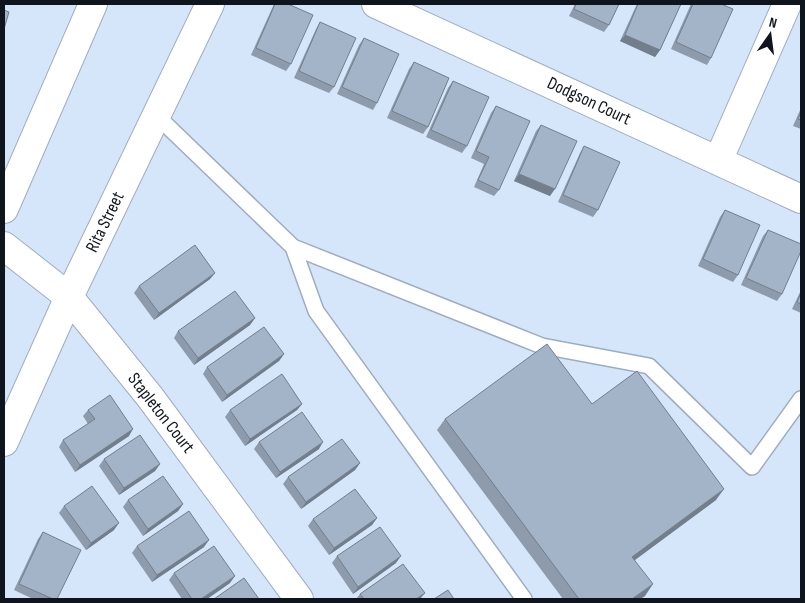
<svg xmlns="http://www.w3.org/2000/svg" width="805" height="603" font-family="'Sofia Sans Condensed',sans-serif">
	<rect width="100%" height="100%" fill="#d5e6fb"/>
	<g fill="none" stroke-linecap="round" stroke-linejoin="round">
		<defs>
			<path id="lane" d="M157 116 293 247 542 346 649 366 752 467 801 399
				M293 247 316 311 524 599"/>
			<path id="street" d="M376 4 801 199
				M718 161 787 4
				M4 209 93 4
				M4 246 69 297 150 397 299 599
				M4 442 69 297 210 4"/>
		</defs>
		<!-- lane casing -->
		<use href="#lane" stroke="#9dadc1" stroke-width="18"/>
		<!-- street casing -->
		<use href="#street" stroke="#9dadc1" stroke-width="30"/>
		<!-- lane -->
		<use href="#lane" stroke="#fff" stroke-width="15"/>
		<!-- street -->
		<use href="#street" stroke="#fff" stroke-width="28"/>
	</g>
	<!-- wall -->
	<path fill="#8d9bac" d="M274 4H288L291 64 286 71 251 55Z
		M575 4H619L609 25 604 32 569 16Z
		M637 4H681L660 50 655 57 620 41Z
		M691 4H721L711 58 707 65 671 49Z
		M320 22 334 87 329 93 294 78 316 29Z
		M364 38 377 103 373 110 337 94 359 45Z
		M414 62 428 127 423 134 387 118 409 69Z
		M453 81 467 146 462 153 426 137 448 88Z
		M496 106 499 190 494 196 474 187 484 164 471 158 491 113Z
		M801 108V129L793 126Z
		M541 125 550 196 514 181 536 131Z
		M584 146 598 210 593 217 558 202 580 153Z
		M725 210 738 275 733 282 698 266 720 217Z
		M768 230 782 294 777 301 741 285 763 236Z
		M215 273 210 279 154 320 134 293 139 286Z
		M801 290V313L792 309Z
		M255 318 250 325 194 365 174 338 178 331Z
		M284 354 279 361 222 402 203 374 207 367Z
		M302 404 297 410 245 446 225 417 230 410Z
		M592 404 716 500 635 560 645 596 640 599H563L437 430 445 419Z
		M88 410 129 436 75 472 59 447 63 440 88 424 83 416Z
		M259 442 319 449 276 478 254 449Z
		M104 459 160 464 155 471 119 495 99 466Z
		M360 463 355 470 301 509 283 484 288 477Z
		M128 500 183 504 178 511 143 536 123 507Z
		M64 506 114 530 86 550 59 513Z
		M377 518 372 525 329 555 308 526 313 519Z
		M43 532 57 599H33L14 590 38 539Z
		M137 546 204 547 152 582 132 553Z
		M337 556 396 563 353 594 332 563Z
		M174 573 230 583 207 599H182L169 580Z
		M360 594 420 599H356Z"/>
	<!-- shaded-wall -->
	<path fill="#737e8c" d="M625 35 660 50 655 57 620 41Z
		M519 174 555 189 550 196 514 181Z
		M215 273 210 279 154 320 159 313Z
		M255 318 250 325 194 365 198 358Z
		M284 354 279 361 222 402 227 395Z
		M302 404 297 410 245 446 250 439Z
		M133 429 129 436 75 472 80 465Z
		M323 442 319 449 276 478 280 472Z
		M360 463 355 470 301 509 306 502Z
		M160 464 155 471 119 495 124 488Z
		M724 489 716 500 624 568 632 557Z
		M183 504 178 511 143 536 148 529Z
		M377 518 372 525 329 555 334 548Z
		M119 523 114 530 86 550 91 543Z
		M209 540 204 547 152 582 157 575Z
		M401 556 396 563 353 594 358 587Z
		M235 576 230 583 207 599H201Z
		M653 584 645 596 640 599H632Z
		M425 593 420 599H416Z"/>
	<!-- building -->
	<path fill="#a4b4c8" stroke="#737e8c" d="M275 4H288L313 15 291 64 256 48Z
		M576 4H619L609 25 574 9Z
		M638 4H681L660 50 625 35Z
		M693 4H721L733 9 711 58 676 42Z
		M4 10 9 12 4 29Z
		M320 22 356 38 334 87 299 71Z
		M364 38 399 54 377 103 342 87Z
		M414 62 449 78 428 127 392 111Z
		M453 81 489 97 467 146 431 130Z
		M496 106 530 121 499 190 478 180 489 157 476 151Z
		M801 112V120L798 119Z
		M541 125 577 141 555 189 519 174Z
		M584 146 620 162 598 210 563 195Z
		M725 210 760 225 738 275 703 259Z
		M768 230 801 244V251L782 294 746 278Z
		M195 245 215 273 159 313 139 286Z
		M235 291 255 318 198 358 178 331Z
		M801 293V304L797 302Z
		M264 327 284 354 227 395 207 367Z
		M547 344 592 404 637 371 724 489 632 557 653 584 632 599H579L445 419Z
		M282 374 302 404 250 439 230 410Z
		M110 395 133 429 80 465 63 440 95 419 88 410Z
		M302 412 323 442 280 472 259 442Z
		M140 435 160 464 124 488 104 459Z
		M342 439 360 463 306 502 288 477Z
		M163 476 183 504 148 529 128 500Z
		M92 486 119 523 91 543 64 506Z
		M355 489 377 518 334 548 313 519Z
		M189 511 209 540 157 575 137 546Z
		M380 527 401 556 358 587 337 556Z
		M43 532 81 550 57 599H53L19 584Z
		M214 546 235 576 201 599H192L174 573Z
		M403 564 425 593 416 599H364L360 594Z
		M244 578 259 599H214Z
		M448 590 454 599H434Z"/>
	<g text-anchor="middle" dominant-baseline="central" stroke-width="4.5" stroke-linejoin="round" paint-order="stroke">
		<!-- street labels -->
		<g font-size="18" fill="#0f151c" stroke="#fff">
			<text transform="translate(589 101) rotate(25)">Dodgson Court</text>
			<text transform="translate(105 222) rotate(-64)">Rita Street</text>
			<text transform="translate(161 413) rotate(52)">Stapleton Court</text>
		</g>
	</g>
	<!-- border -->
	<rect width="805" height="603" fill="none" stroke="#0f151c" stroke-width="10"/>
	<!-- north arrow -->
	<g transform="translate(770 35) rotate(14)" stroke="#ffffff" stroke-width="4" paint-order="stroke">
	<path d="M0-4L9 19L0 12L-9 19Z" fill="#0f151c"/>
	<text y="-8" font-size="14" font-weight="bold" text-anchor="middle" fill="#0f151c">N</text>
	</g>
</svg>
